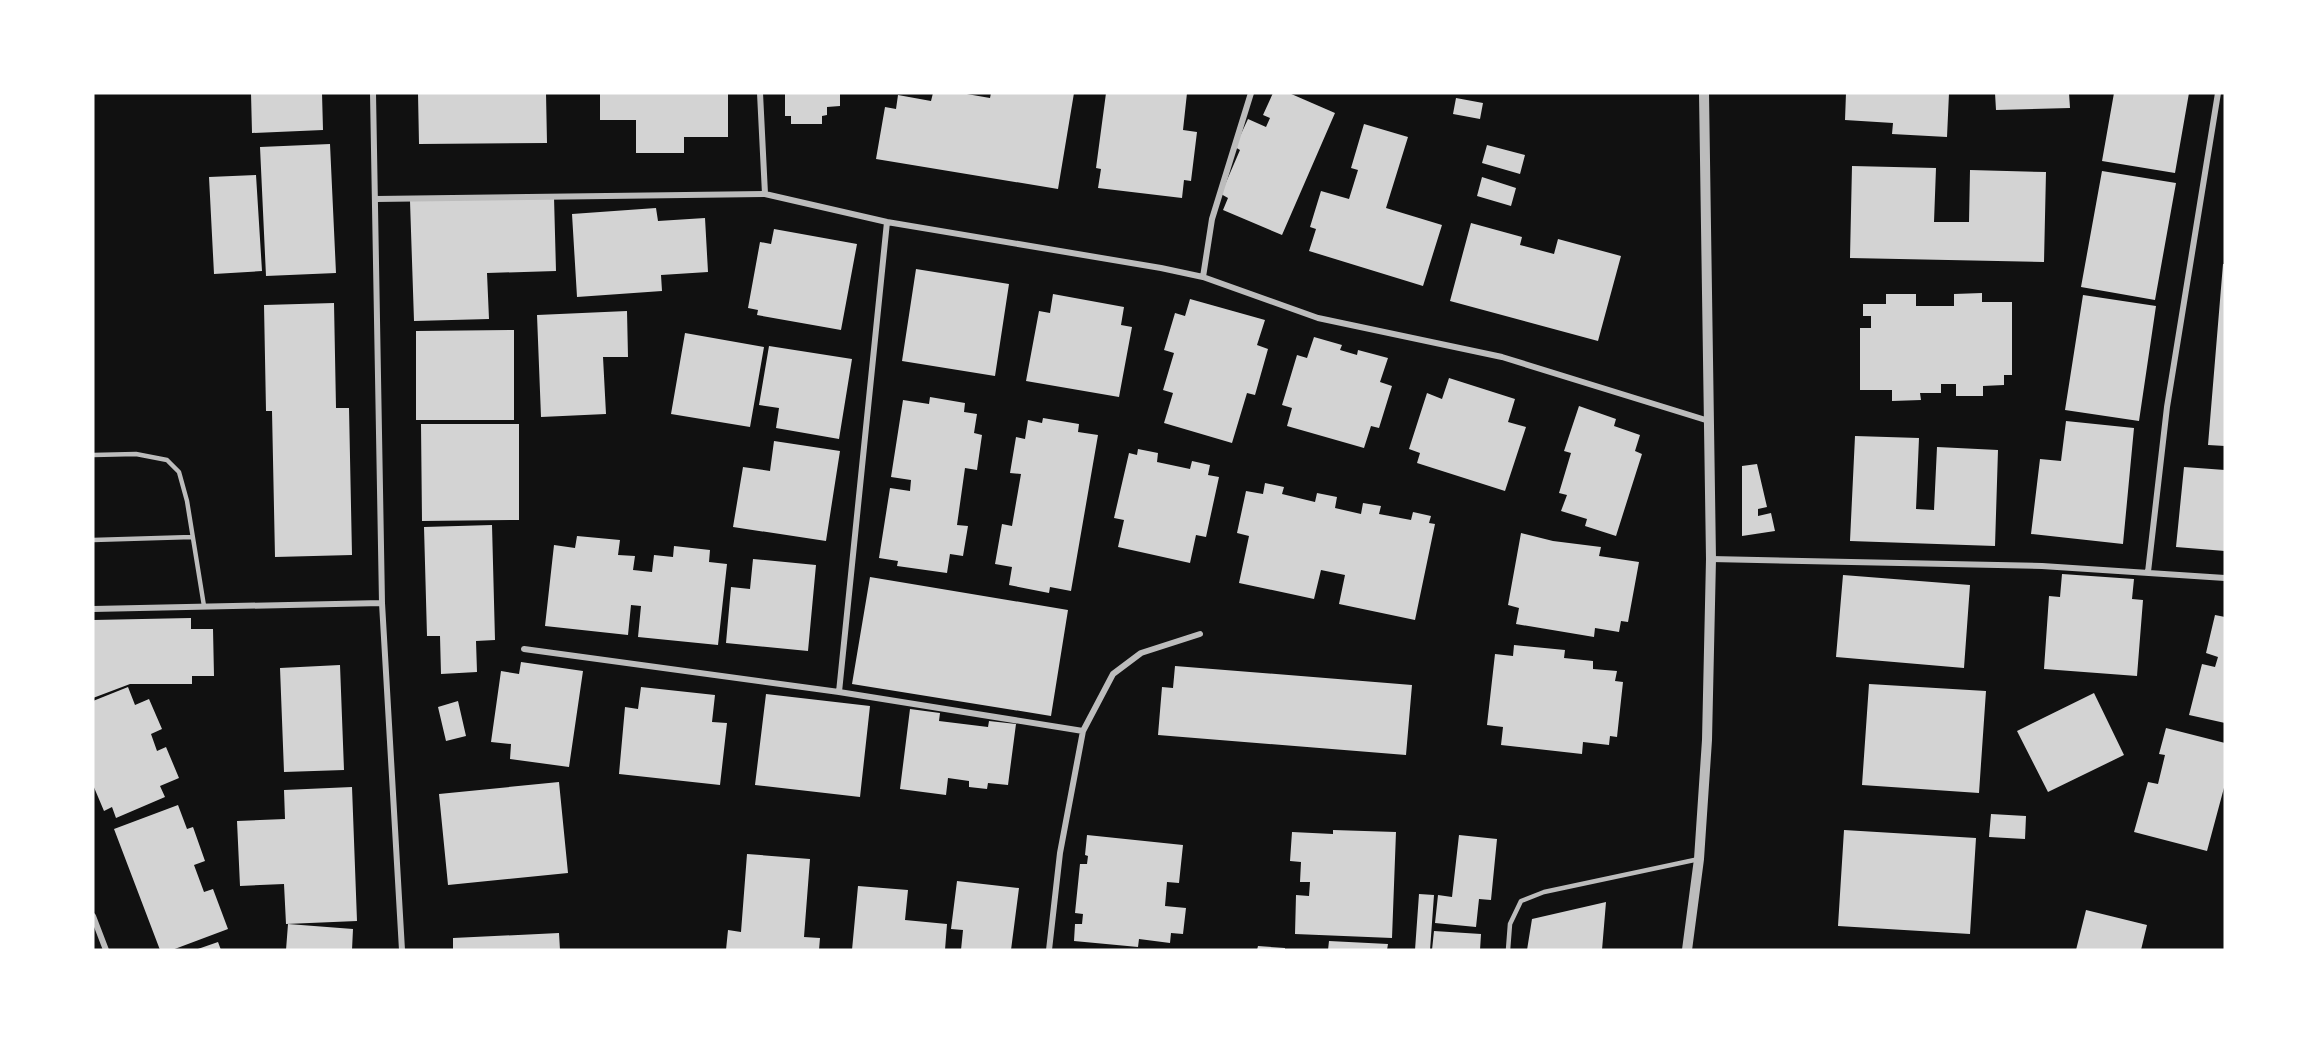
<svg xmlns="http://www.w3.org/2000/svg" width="2318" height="1043" font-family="'IBM Plex Serif',serif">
	<rect width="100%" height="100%" fill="#111"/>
	<!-- building -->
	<path fill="#d3d3d3" d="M251 93H322L323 130 252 133Z
		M418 93H546L547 143 419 144Z
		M600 93H728V137H684V153H636V120H600Z
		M785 93H840V106L827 107V115L822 116V124H791V116H785Z
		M933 93H961L990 98 991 93H1074L1058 189 876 159 885 107 896 109 898 95 931 101Z
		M1106 93H1187L1183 130 1197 132 1191 181 1184 180 1182 198 1098 188 1101 169 1096 168Z
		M1273 93H1289L1335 113 1282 235 1223 210 1228 198 1221 194 1240 150 1235 147 1248 119 1266 127 1270 118 1263 115Z
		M1846 93H1949L1947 137 1892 134 1893 123 1845 120Z
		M1995 93H2069L2070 108 1996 110Z
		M2114 93H2189L2175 173 2102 161Z
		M1456 98 1483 103 1480 119 1453 114Z
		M1364 124 1408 137 1386 208 1442 225 1423 286 1309 251 1316 229 1310 227 1321 191 1349 199 1358 170 1351 168Z
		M330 144 336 273 266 276 260 147Z
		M1487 145 1525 155 1520 174 1482 163Z
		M1852 166 1936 168 1934 222H1969L1970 170 2046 172 2044 262 1850 258Z
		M2102 171 2176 183 2155 300 2081 287Z
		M256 175 262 271 214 274 209 177Z
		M1482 177 1516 188 1511 206 1477 196Z
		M554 197 556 271 487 273 489 319 414 321 410 201Z
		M656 208 658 221 705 218 708 272 661 275 662 291 577 297 572 214Z
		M1471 223 1522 237 1520 245 1554 254 1558 239 1621 256 1598 341 1450 301Z
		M774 229 857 244 841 330 757 315 758 310 748 308 760 242 771 244Z
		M2223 264H2225V446L2208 445Z
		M916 269 1009 284 995 376 902 361Z
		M1982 293V302H2012V375H2004V385L1983 386V396H1956V384H1941V393H1920L1921 400 1892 401V390H1860V328H1871V316H1863V304H1886V294H1916V306H1954V294Z
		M1053 294 1124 307 1121 325 1132 327 1119 397 1026 381 1039 311 1050 313Z
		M2083 295 2156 306 2139 421 2065 410Z
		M1190 299 1265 320 1257 345 1268 349 1255 395 1247 393 1232 443 1164 423 1173 393 1163 390 1174 353 1164 350 1175 313 1185 316Z
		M334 303 336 408H349L352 555 275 557 272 411H266L264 305Z
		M627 311 628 357H603L606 414 541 417 537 315Z
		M514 330V420H416V331Z
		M685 333 764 347 750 427 671 414Z
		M1314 337 1342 345 1340 350 1357 355 1358 350 1388 358 1380 382 1392 386 1379 428 1371 426 1364 448 1287 426 1292 408 1282 405 1297 355 1307 358Z
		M769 346 852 359 839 439 776 428 779 408 759 405Z
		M1449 378 1515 399 1508 422 1526 427 1505 491 1417 463 1420 453 1409 449 1427 393 1442 399Z
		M930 397 965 403 964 412 977 414 974 433 982 435 977 470 965 468 957 525 968 526 963 556 950 554 947 573 897 566 898 561 879 558 890 488 910 491 911 480 891 477 903 400 929 404Z
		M1579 406 1616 419 1614 426 1640 435 1635 451 1642 454 1616 536 1585 526 1587 519 1561 511 1567 495 1559 493 1571 453 1564 451Z
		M1043 418 1079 424 1078 432 1098 435 1071 591 1050 587 1049 593 1009 585 1012 567 995 564 1002 524 1012 526 1021 474 1010 473 1016 437 1025 439 1028 420 1042 423Z
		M2066 421 2134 428 2123 544 2031 534 2040 459 2061 461Z
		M421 424H519V520L422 521Z
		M1855 436 1919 438 1916 509 1934 510 1937 447 1998 450 1995 546 1850 541Z
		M774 441 840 451 826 541 733 527 743 467 770 471Z
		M1138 449 1158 453 1157 462 1190 469 1192 461 1210 465 1208 475 1219 477 1206 537 1196 535 1190 563 1118 547 1124 520 1114 518 1129 453 1137 455Z
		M1757 464 1767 507 1758 509V516L1771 513 1775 531 1742 536V466Z
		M2184 467 2225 470V551L2176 547Z
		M1265 483 1284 487 1282 494 1315 502 1317 493 1337 497 1335 508 1361 514 1363 503 1381 506 1379 514 1411 520 1413 512 1431 516 1429 523 1435 524 1415 620 1339 604 1345 575 1321 570 1314 599 1239 583 1249 536 1237 533 1246 491 1263 494Z
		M492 525 495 640 476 641 477 672 441 674 440 636H427L424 527Z
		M1521 533 1553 541 1601 547 1599 556 1639 562 1628 622 1621 621 1619 632 1595 628 1594 637 1516 624 1519 608 1508 605Z
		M577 536 620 540 618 555 635 556 633 570 652 572 654 555 673 557 674 546 710 550 709 562 727 564 718 645 638 637 641 606 631 605 628 635 545 626 554 545 575 548Z
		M753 559 816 565 808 651 726 643 731 587 750 589Z
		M2062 574 2134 579 2132 599 2143 600 2137 676 2044 669 2049 596 2060 597Z
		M1843 575 1970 585 1964 668 1836 657Z
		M870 577 1068 610 1051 716 852 684Z
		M2215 615 2225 617V723L2189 715 2202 664 2215 667 2218 657 2206 653Z
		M191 618V629H213L214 676H192V684H130L93 698V620Z
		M1514 645 1565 650 1564 658 1593 661V669L1617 671 1615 681 1623 682 1617 737 1610 736 1609 745 1583 742 1582 754 1501 745 1503 727 1487 725 1495 654 1513 656Z
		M521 662 583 671 569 767 510 759 511 744 491 742 501 671 519 674Z
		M340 665 344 770 284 772 280 668Z
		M1175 666 1412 685 1406 755 1158 735 1162 687 1173 688Z
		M1869 684 1986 691 1979 793 1862 785Z
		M128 687 135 705 149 699 162 729 151 734 157 751 166 747 179 778 160 786 165 797 116 818 112 807 104 811 93 785V701Z
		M641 687 715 695 712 722 727 723 720 785 619 774 625 707 638 709Z
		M2094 693 2124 755 2048 792 2017 731Z
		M766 694 870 706 860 797 755 785Z
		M458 701 466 736 446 741 438 707Z
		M910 709 940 713 939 721 988 727 989 721 1016 724 1008 785 988 783 987 789 969 787V781L948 778 946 795 900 789Z
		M2166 728 2225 743V784L2207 851 2134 832 2148 782 2158 784 2165 755 2159 754Z
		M559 782 568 873 448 885 439 794Z
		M352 787 357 921 286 924 284 884 240 886 237 821 285 819 284 790Z
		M178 805 187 829 193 827 205 861 194 865 204 892 213 889 228 929 172 950H160L114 829Z
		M1991 814 2026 816 2025 839 1989 837Z
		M1333 830 1396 832 1392 938 1295 934 1296 895 1309 896 1310 882H1300L1301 862 1290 861 1292 832 1333 834Z
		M1844 830 1976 838 1970 934 1838 926Z
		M1087 835 1183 845 1179 883 1167 882 1165 906 1186 908 1183 934 1171 933 1170 943 1139 939 1138 947 1074 941 1075 924H1082L1083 914 1075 913 1080 864H1087L1088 856 1085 855Z
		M1459 835 1497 839 1491 900 1479 899 1476 927 1435 923 1438 895 1452 897Z
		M747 854 810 859 804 937 820 938 819 950H726L728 930 741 932Z
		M957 881 1019 888 1011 950H961L963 930 951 929Z
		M858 886 908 890 905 920 947 924 945 950H852Z
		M1419 894 1434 895 1430 950H1415Z
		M1606 902 1602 950H1527L1532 919Z
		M2086 910 2147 925 2141 950H2076Z
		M288 924 353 929 352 950H286Z
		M1434 931 1481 934 1480 950H1432Z
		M559 933 560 950H453V938Z
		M1329 941 1388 944 1387 950H1328Z
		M218 942 221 950H195Z
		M1258 946 1285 948V950H1257Z"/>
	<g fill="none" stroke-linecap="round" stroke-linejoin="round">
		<!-- service -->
		<path stroke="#bcbcbc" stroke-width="4.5" d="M93 455 136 454 167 460 179 472 187 501 204 606
			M93 540 192 537
			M1508 950 1510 924 1521 901 1544 892 1699 859"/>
		<!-- minor -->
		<path stroke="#bcbcbc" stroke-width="6" d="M373 93 382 603 402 950
			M760 93 765 194
			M376 199 765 194 887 222 1161 268 1203 277 1318 318 1502 357 1709 421
			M887 222 839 692 1083 731
			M1203 277 1212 219 1251 93
			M1711 559 2042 566 2225 578
			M2148 572 2167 407 2218 93
			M93 609 382 603
			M524 649 839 692
			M93 916 106 950
			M1049 950 1060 853 1083 731 1113 674 1141 653 1200 634"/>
		<!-- tertiary -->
		<path stroke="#bcbcbc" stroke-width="10" d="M1687 950 1699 859 1707 740 1711 559 1704 93"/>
	</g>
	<!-- border -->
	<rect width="2318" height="1043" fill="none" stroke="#ffffff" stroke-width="189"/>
</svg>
